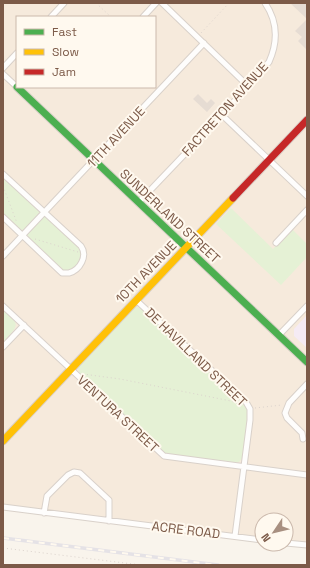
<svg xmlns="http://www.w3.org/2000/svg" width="310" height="568" font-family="'Space Grotesk',sans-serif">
	<rect width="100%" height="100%" fill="#f9f4ec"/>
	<!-- residential -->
	<path fill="#f6eadc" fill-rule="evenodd" d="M3 3H307V545L286 543V520H262V540L3 507ZM17 17H155V87H17Z"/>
	<!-- education -->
	<path fill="#f5ebf4" d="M307 315V348L294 336V329Z"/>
	<!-- green -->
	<path fill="#e5f1d5" d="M3 174 81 246 84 254 74 270 62 273 3 217Z
		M231 208 273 249 292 229 307 244V257L281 285 216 224Z
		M137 307 143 309 246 407 248 410V415L243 457 239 462 234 463 165 454 80 374 78 369 80 364 131 309Z
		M3 309C21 325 19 325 3 342Z"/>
	<!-- building -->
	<path fill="#e6dcd3" d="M290 3H307V50L298 41 302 37 295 31 307 19Z
		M198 94 207 103 211 99 215 103 207 112 193 99Z"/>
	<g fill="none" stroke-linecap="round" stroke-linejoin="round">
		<defs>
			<path id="street" d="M162 3 248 86
				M51 17 64 3
				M143 17 156 3
				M3 68 17 53
				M3 74 17 87
				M222 115 307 196
				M3 174 81 246C88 256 80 270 69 273 68 273 62 273 62 273L3 217
				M139 202 222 115 269 62C278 42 278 22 265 3
				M276 243 307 210
				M3 256 204 43
				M136 300 246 402 250 409V420L235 536
				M3 306 164 456 307 475
				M279 335 307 306
				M3 347 24 325
				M303 439 302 433 287 418 285 413 289 403 307 384
				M3 507 262 540
				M44 513 47 496 68 475 74 472 80 473 109 500V521
				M286 543 307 545"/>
			<path id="fast" d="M17 87 307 362"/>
			<path id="slow" d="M3 441 233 198"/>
			<path id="jam" d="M233 198 307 120"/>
		</defs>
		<!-- street casing -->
		<use href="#street" stroke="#d9d1ca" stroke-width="7"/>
		<!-- fast casing -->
		<use href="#fast" stroke="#d9d0c8" stroke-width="9"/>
		<!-- slow casing -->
		<use href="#slow" stroke="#d9d0c8" stroke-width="9"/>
		<!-- jam casing -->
		<use href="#jam" stroke="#d9d0c8" stroke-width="9"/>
		<!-- path -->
		<path stroke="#dcd3cd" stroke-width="1" stroke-dasharray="1 3" stroke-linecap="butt" d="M96 3 111 17
			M201 33 229 3
			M3 186 17 223
			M35 239 78 252
			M83 374 120 379 231 401 241 405
			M255 408 282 405
			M3 548 141 565"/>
		<!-- street -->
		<use href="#street" stroke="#fefdfc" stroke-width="5"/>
		<!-- fast -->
		<use href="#fast" stroke="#4caf50" stroke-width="7"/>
		<!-- slow -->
		<use href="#slow" stroke="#ffc107" stroke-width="7"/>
		<!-- jam -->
		<use href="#jam" stroke="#c62828" stroke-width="7"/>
		<defs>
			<path id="rail" d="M3 538 218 565"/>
		</defs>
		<!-- rail casing -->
		<use href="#rail" stroke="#e5e2e6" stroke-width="3.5"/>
		<!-- rail -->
		<use href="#rail" stroke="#fff9ef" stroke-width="2" stroke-dasharray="6" stroke-linecap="butt"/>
	</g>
	<g text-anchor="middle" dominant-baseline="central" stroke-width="4" stroke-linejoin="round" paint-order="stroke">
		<!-- street labels -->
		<g font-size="13" fill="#7c5a48" stroke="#fff9ef">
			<text transform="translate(225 109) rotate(-48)">FACTRETON AVENUE</text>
			<text transform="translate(116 137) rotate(-47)">11TH AVENUE</text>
			<text transform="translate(170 216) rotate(43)">SUNDERLAND STREET</text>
			<text transform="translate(146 272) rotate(-46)">10TH AVENUE</text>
			<text transform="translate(196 357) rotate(44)">DE HAVILLAND STREET</text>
			<text transform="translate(118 414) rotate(43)">VENTURA STREET</text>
			<text transform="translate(186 530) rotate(7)">ACRE ROAD</text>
		</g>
	</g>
	<!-- border -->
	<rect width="310" height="568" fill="none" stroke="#7c5a48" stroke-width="8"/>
	<!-- legend -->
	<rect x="16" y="16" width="140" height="72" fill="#fff9ef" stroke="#cbb9ac"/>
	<rect x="24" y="29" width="20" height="6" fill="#4caf50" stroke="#cbb9ac"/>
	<text x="52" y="36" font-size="12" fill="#7c5a48">Fast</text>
	<rect x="24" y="49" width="20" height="6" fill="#ffc107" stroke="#cbb9ac"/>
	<text x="52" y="56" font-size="12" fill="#7c5a48">Slow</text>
	<rect x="24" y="69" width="20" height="6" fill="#c62828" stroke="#cbb9ac"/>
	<text x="52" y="76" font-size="12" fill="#7c5a48">Jam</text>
	<!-- north arrow -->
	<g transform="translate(274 532) rotate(235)"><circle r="19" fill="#fff9ef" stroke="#cbb9ac"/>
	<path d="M0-3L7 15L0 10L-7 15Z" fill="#a89081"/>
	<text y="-6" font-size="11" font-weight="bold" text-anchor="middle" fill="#7c5a48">N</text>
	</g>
</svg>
